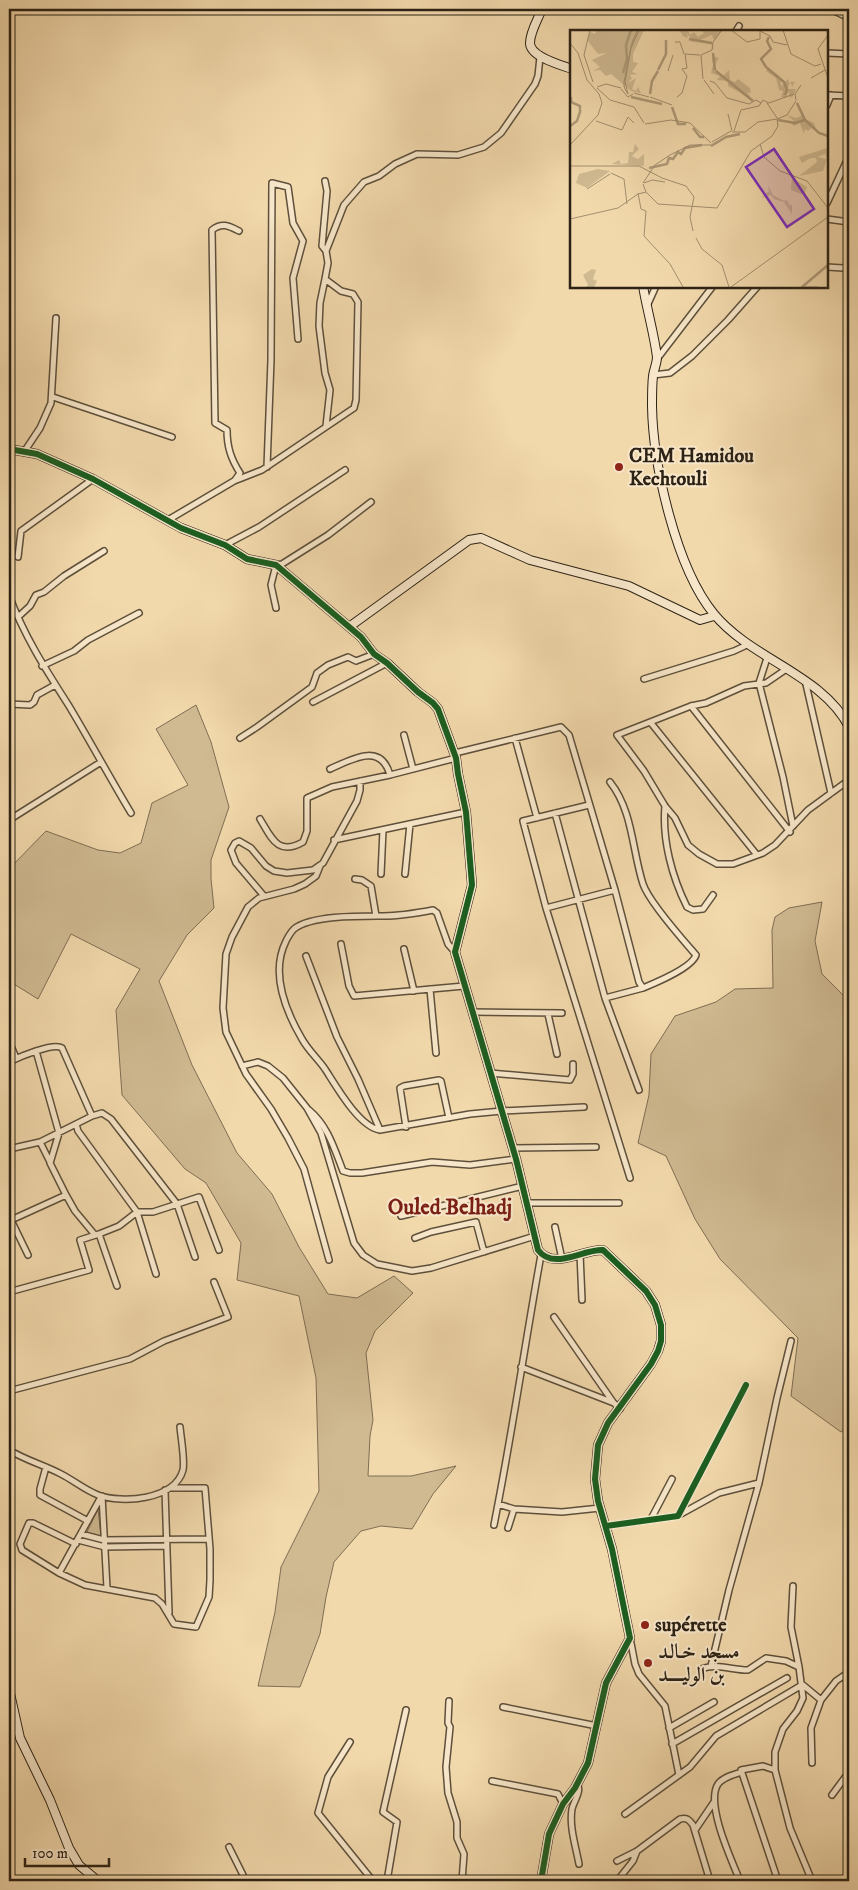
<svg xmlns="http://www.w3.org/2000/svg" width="858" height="1890" font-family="'IM FELL DW Pica',Amiri,serif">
	<rect width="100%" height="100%" fill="#f2d9ac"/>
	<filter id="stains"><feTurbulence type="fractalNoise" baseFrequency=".004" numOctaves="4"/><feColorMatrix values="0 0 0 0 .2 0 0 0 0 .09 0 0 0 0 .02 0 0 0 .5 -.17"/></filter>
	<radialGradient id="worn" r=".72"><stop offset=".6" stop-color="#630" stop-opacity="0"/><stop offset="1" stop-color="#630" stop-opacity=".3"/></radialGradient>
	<!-- green -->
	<path fill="#d0ba92" stroke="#7e6e54" d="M196 705 211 742 229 807 211 860V879L214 908 187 935 159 981 192 1065 237 1153 272 1194 299 1247 328 1294 357 1298 394 1276 413 1293 375 1331 366 1353 373 1420 370 1436 368 1476H411L456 1466 433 1494 412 1529 381 1526 361 1531 334 1562 326 1597 320 1634 300 1687 258 1686 275 1612 281 1567 319 1491 316 1378 299 1296 237 1280 241 1243 206 1183 185 1169 122 1095 116 1010 140 969 71 934 38 999 9 981V869L46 831 98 850 120 853 141 843 152 803 188 785 156 729Z
		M822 902 815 941 822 974 849 1001V1425L841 1432 791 1396 798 1338 720 1259 695 1219 666 1156 638 1143 649 1095 651 1054 675 1016 716 1002 735 989 773 988 772 930 775 917 789 908Z
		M98 1509 101 1536 87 1532Z"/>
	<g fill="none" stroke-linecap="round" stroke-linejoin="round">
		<defs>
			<path id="street" d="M830 9 849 18
				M736 31 739 26
				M827 53 849 54
				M827 95 849 96
				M827 105 831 95
				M325 181 327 191 322 246 326 251
				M827 203 849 156
				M827 219 849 222
				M827 267 843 268 849 266
				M325 279 320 303 319 326 325 373 330 390 326 426
				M647 306 656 286
				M657 359 713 286
				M653 375 670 373 692 356 728 320 758 286
				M53 397 172 437
				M24 452 40 428 51 403 56 318
				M267 467 271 360 272 183 288 187 293 223 303 241 293 278 298 339
				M235 480 240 473C231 459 227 447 227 430L215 423 212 230C222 222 229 226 239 231
				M168 520 234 481 262 470 354 408 356 400 358 302 353 294 341 291 325 279 328 263 326 251 344 205 364 182 379 176 395 164 417 154 458 155 484 147 501 133 535 84 538 76 540 57
				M225 545 259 527 345 470
				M18 557 21 531 93 479
				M9 595C24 636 46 670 69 706 90 741 110 778 131 813
				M276 608 271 585 276 565 282 564 328 535 371 502
				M18 617 30 606 36 595 44 592 64 576 104 551
				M767 658 759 683 783 777 793 826
				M42 666 74 651 88 640 139 613
				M785 670 766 683 744 686 706 703 691 706 617 735 644 771 665 806 675 818 688 845 699 854 717 864H733L763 853 775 845 808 810 849 780
				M644 679 734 651 749 644
				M805 680 831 793
				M313 702 387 663
				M9 704 30 705 34 702 37 695 55 685
				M691 706 790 832
				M651 723 757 855
				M404 735 413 769
				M240 738 257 727 312 687 317 673 328 665 348 657 356 661 374 654
				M515 738 537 818
				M455 753 561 727 569 735 615 890 639 982 643 988C655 983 692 968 696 955 682 939 649 902 643 884 632 850 633 811 610 782
				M330 769C352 759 381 742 390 775L456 758
				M589 805 523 821 546 908 630 1178
				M665 806C662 840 672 877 687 907L693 910 703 909 713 895
				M555 813 605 998 639 1090
				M260 819C272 839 278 856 303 842L307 831V798L332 787 390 775
				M9 820 101 762
				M334 840 466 812
				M320 866 316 876 305 884 294 889 259 898 248 907 232 937 226 954 223 1008 226 1032 246 1074 271 1109 288 1138 304 1169 329 1260
				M381 874 383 830
				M405 874 410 824
				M355 879 362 880 371 886 376 916
				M264 896 236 863 231 850 235 843 239 841 251 848 266 866 274 871 287 873 313 870 323 863 357 801 360 790V781
				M546 908 615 890
				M341 944 349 986 354 996 464 986
				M404 949 414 991
				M455 952 448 944 437 913 433 910C417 913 400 916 384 916 363 916 311 915 294 929 291 932 288 937 286 941 270 973 285 1010 302 1039 308 1050 318 1059 325 1069 336 1086 359 1127 380 1130L470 1114 502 1111 584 1107
				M306 956 337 1037 358 1079 380 1130
				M430 989 436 1053
				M605 998 643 988
				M472 1012 562 1013
				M548 1014 557 1054
				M9 1041 16 1058
				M9 1062C19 1057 54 1042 62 1048L92 1116 76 1124 78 1131 137 1212 156 1274
				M242 1066 258 1062 268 1066 283 1078 307 1108 321 1133 354 1243 363 1255 377 1264 412 1271 431 1268 535 1236
				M490 1073 570 1080 573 1074V1064
				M309 1110C328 1126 334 1148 343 1171L350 1173H362L432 1162 470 1165 516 1159
				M92 1116 102 1113 111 1119 177 1204 195 1257
				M406 1127 400 1088 404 1086 439 1080 441 1081 449 1118
				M513 1148 596 1147
				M9 1149 40 1142
				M50 1162 40 1142 76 1124
				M66 1195 75 1211 95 1235
				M528 1203H619
				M9 1215 11 1220 66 1195 50 1163 59 1133 36 1051
				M401 1216 523 1186
				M11 1220 28 1255
				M555 1227 562 1259
				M415 1238 431 1232 476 1222 484 1252
				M580 1254 582 1300
				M117 1286 99 1234 119 1226 137 1212H153L199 1197 219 1250
				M9 1292 89 1270 80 1240 99 1234
				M554 1317 613 1402
				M521 1367 614 1403 620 1409
				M9 1391 130 1359 164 1341 228 1317 214 1282
				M9 1450C25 1460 44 1465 61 1474 73 1480 85 1490 98 1495 122 1504 175 1500 183 1470 185 1460 181 1438 180 1427
				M46 1467 40 1489V1495L88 1521
				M165 1490 169 1613
				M102 1496 107 1588
				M498 1504C514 1421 526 1338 541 1255
				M679 1515 719 1493 759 1483
				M651 1519 672 1479
				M494 1525 498 1504 514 1509 562 1512 600 1508
				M606 1526 678 1516 746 1385
				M508 1528 514 1509
				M81 1534 104 1540 208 1539
				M78 1540 105 1547 167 1546
				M76 1544 33 1523H29L20 1544 22 1550 59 1573 85 1585 155 1598 162 1604 174 1624 196 1627 209 1597 210 1580V1549L205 1488H170
				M59 1573 101 1497
				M793 1586 791 1627 799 1667
				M630 1638 635 1664 639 1674 665 1706 679 1775
				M711 1666 729 1590 759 1483 777 1398 791 1341
				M701 1669C717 1663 731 1670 748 1670L766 1658 786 1661 799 1667 803 1698 797 1711 783 1729 775 1752V1770
				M803 1685 821 1700 836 1681 849 1672
				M449 1701 448 1723 450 1727 446 1767 448 1793 457 1822V1838L464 1854 462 1881
				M503 1707 597 1726
				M669 1728 714 1702
				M350 1742 328 1777 318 1813 373 1881
				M672 1744 787 1678
				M812 1763 811 1728 821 1700
				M492 1781 558 1794 563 1804
				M577 1783C582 1792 574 1800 572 1809 569 1827 576 1847 579 1864
				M832 1795 849 1772
				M625 1814 690 1767 716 1736 802 1685
				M695 1830 714 1802
				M229 1847 243 1875 244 1881
				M617 1861 637 1851 680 1819C687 1817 689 1820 693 1825L710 1881
				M387 1881 397 1822 383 1812 406 1710
				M393 1881 394 1879 410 1881
				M617 1881 633 1861 637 1851
				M698 1881 709 1878
				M740 1881C732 1861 705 1804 718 1784 723 1777 733 1775 742 1772
				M778 1881 741 1770 763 1766 775 1770 790 1828 812 1881"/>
			<path id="secondary" d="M542 9C538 19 530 32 530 43 530 57 561 65 572 69
				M643 286C647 310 654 333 657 357 657 363 654 369 653 376 652 385 652 396 652 406 653 465 676 568 714 614 751 659 823 675 849 727
				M9 449 37 454 93 479 181 528 225 545 247 559 276 565 361 637 374 654 387 663 418 692 433 703 438 709 456 758 458 774 466 812 472 885 455 952 516 1159 538 1250C554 1271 582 1249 603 1250L646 1291 655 1305 661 1325V1341L658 1351 651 1364 608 1423 598 1445 595 1479 598 1501 612 1549 630 1638 606 1683 588 1763 575 1788 563 1804 549 1834 541 1881
				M349 627 469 540 481 538 530 560 629 586 700 620 714 616
				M9 1689 20 1738 50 1800 69 1848 79 1865 98 1881"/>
		</defs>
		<!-- street casing -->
		<use href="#street" stroke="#5e503b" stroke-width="8"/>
		<!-- secondary casing -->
		<use href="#secondary" stroke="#2c2215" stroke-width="10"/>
		<!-- street -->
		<use href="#street" stroke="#f7e6c9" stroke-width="5"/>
		<!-- secondary -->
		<use href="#secondary" stroke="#f7e6c9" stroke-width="8"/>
		<defs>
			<path id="cycleway" d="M9 449 37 454 93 479 181 528 225 545 247 559 276 565 361 637 374 654 387 663 418 692 433 703 438 709 456 758 458 774 466 812 472 885 455 952 516 1159 538 1250C554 1271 582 1249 603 1250L646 1291 655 1305 661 1325V1341L658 1351 651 1364 608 1423 598 1445 595 1479 598 1501 612 1549 630 1638 606 1683 588 1763 575 1788 563 1804 549 1834 541 1881
				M606 1526 678 1516 746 1385"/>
		</defs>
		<!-- cycleway casing -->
		<use href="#cycleway" stroke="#f7e6c9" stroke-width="9"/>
		<!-- cycleway -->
		<use href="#cycleway" stroke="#1b5e20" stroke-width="6"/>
	</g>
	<!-- markers -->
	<g fill="#8f2418" stroke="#f7e6c9" stroke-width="2">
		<circle cx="619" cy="467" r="5"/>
		<circle cx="645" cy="1625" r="5"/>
		<circle cx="648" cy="1663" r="5"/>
	</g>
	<g text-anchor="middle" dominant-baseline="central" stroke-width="4" stroke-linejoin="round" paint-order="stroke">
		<!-- poi labels -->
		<g font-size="20" font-weight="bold" fill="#2c2215" stroke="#f7e6c9" text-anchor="start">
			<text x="629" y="456">CEM Hamidou<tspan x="629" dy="23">Kechtouli</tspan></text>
			<text x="655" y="1625">supérette</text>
			<text x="658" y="1652">مسجد خـالـد<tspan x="658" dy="23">بن الوليــــد</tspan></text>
		</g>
		<!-- quarter labels -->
		<g font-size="22" font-weight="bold" fill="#7a1f14" stroke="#f7e6c9">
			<text x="450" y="1207">Ouled Belhadj</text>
		</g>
	</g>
	<!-- overview -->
	<g transform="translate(570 30)">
		<rect width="258" height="258" fill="#f2d9ac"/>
		<path d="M26 0H74L63 24V32L68 33 62 42 68 44 60 45 62 48 58 53 66 48 62 59 66 61 68 57 71 63 61 61 41 44 36 46 30 40 23 41 30 37 22 30 37 23 28 24 17 10 20 2 25 4ZM109 0H118L120 5 124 2 128 7 134 3 132 0H152L144 10 142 5 130 10 142 13 144 21 141 14 118 11 123 10 117 4 118 8 113 6ZM145 27 149 28 145 34 147 42 153 46 159 40 160 50 165 52 168 49 180 58 181 63 177 62 182 69 158 56V51L147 50 150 46 141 43 144 31 143 34 142 29ZM198 39 211 51V56L218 49 219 53 221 52H225L222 57 221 53 219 54 218 59H226L223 66 220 68 218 61 216 68 211 67 213 61 209 60 206 48 196 41ZM231 82 232 84V87L244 93 247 102 243 97 238 101 235 99 234 104 230 93 224 96 221 93 224 91 217 85 226 88 231 86ZM65 114 69 119 62 126 68 129 74 124V136L42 134 49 130 51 134 58 133 59 122H63ZM257 118V128L255 124 247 127 257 129 253 141 229 146 247 132 246 128H241L232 133 229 127ZM28 139 40 141 17 158 6 153 9 144ZM222 148 237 157 234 165 221 160ZM198 155 203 165 214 171 217 170 220 176 222 174V184L214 172 204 169 201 165 191 168 199 161ZM22 239 26 240 23 249 27 251 24 257H16L18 255 13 245Z" fill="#d0ba92"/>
		<path fill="none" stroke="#af9b79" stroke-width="2.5" d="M119 9 142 13M143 23 145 40M196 37 214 52 217 60 215 65M196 37 191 29 201 19 197 11 199 7M88 40 96 24V10M146 41 183 71M53 43 57 29 56 15 61 0M80 64 82 51 88 41M61 67 92 74M227 73 235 90M102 77 108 94H116M208 90 225 93 235 90 249 103 258 106M0 96 7 91 10 82V76L1 72V67M123 98 130 107H134M141 116 156 107 170 104M79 138 97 134 99 128 103 129 108 122 111 124 115 118 132 115M232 257 258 235"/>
		<path fill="none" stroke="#a39070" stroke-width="1" d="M20 0 14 25 23 52M68 0 63 10 61 17 54 52V56L55 59 58 64 55 52 61 18 69 0M161 0 177 12 190 9V1L200 6 203 12 217 15M213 0 221 24 245 36 251 34M258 5 248 19 258 48M105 12H110L114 24M0 13 8 23 17 50 29 64 32 73 28 85 0 115M115 24 130 25M131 25 142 20 143 12 152 0M131 25 133 49M98 41 103 25M241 48 255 40M134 50 144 64M140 51 145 53 157 68 179 74 186 70 191 73M27 57 36 54 51 58M27 58 40 70M51 59 58 67 63 64M64 63 79 67M80 67 102 75M107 67 112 63 117 46 112 39 117 38 115 24M40 70 64 77 74 93M226 70 225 64 231 55M197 73 207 88M199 73 224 64M158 84 162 101M207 89 217 85 226 71M26 91 52 100 58 87 64 93M75 94 101 90 120 93 141 113M164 101 171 80 189 76 193 70 199 73M162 102H175L188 92 207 89M142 112 161 101M190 114 194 127 210 141 237 151 258 178M0 136H69L92 148 116 156 124 167 120 187 123 201M41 143 54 149 57 174M73 153 85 135 100 125 120 115H141M74 153 82 150 95 152M17 159 40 144M76 162 88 174 147 178 181 121 202 106 208 96 207 89M68 163 71 179 76 181 74 206 100 234 113 257M0 189 48 178 68 164 76 162 73 154M126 208 132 219 152 235 159 257M161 257 258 187M231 257H248"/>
		<path fill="#7b2cbf" fill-opacity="0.15" stroke="#7b2cbf" stroke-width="2.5" d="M204 119 244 179 217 197 176 137Z"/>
		<rect width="258" height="258" fill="none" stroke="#2c2215" stroke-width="2.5"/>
	</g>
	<!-- margin -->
	<rect width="858" height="1890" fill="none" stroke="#f2d9ac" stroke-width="30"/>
	<rect x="10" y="10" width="838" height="1870" fill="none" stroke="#2c2215" stroke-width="2.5"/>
	<rect x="15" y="15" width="828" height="1860" fill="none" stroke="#2c2215"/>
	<!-- scale -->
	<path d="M25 1858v8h84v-8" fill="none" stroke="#2c2215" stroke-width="2.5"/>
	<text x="32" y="1858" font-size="15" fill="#2c2215" stroke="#f7e6c9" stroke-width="4" paint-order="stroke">100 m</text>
	<rect width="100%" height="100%" filter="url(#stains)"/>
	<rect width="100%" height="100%" fill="url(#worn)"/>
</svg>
